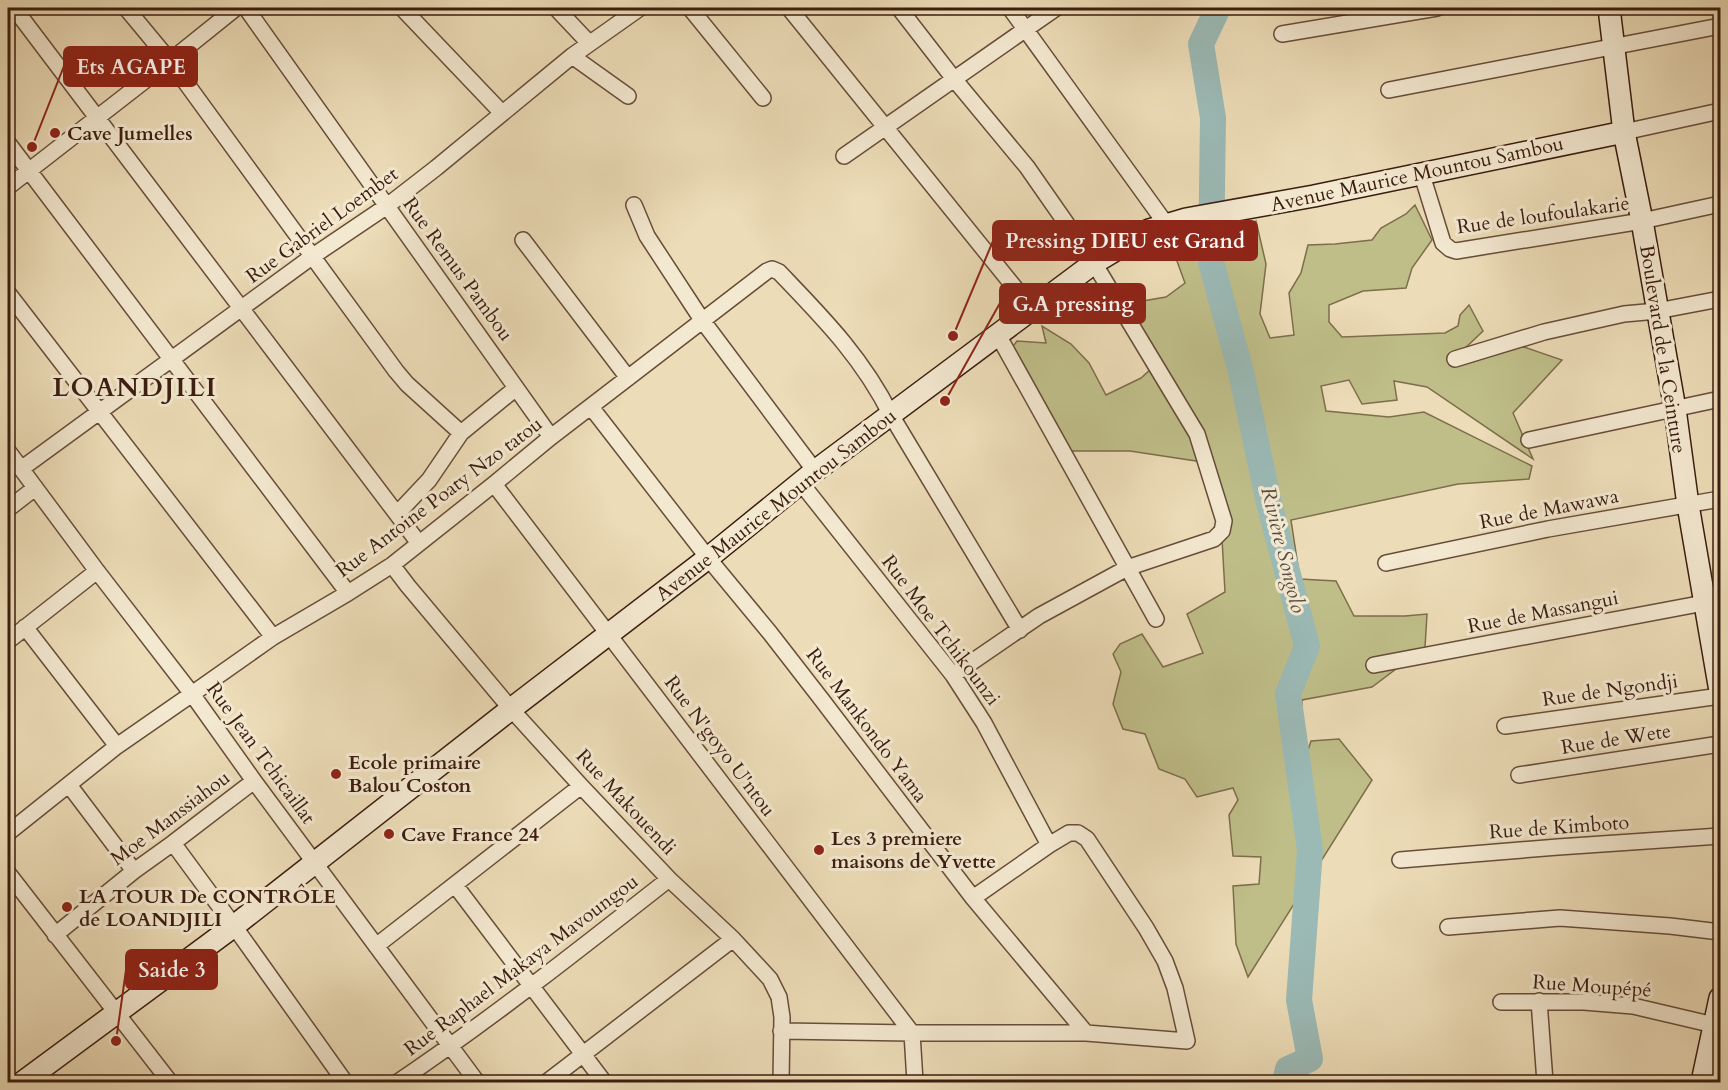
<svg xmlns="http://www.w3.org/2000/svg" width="1728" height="1090" font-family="Cardo,serif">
	<rect width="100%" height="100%" fill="#ecdcb7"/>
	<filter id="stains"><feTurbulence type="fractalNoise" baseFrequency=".00333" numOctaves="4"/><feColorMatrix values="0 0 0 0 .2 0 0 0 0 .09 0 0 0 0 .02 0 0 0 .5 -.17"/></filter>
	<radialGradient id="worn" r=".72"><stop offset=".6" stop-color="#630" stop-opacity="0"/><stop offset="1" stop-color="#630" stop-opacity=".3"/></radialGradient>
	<!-- green -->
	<path fill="#bfbe89" stroke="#7d6e4c" stroke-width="1.5" d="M1415 205 1432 240 1412 268 1406 288 1363 291 1329 305V322L1342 337 1445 333 1458 326 1460 315 1469 305 1483 331 1461 352 1524 347 1562 360 1513 413 1533 459 1427 387 1394 381 1397 400 1362 404 1349 380 1321 386 1326 411 1389 417 1424 412 1532 466 1529 479 1458 484 1291 520 1300 579 1336 581 1354 616H1405L1427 614 1425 647 1372 687 1302 700 1301 734 1307 753 1311 741 1339 739 1372 780 1248 977 1236 944 1233 886 1259 884 1261 857 1233 856 1229 815 1238 800 1233 788 1197 797 1185 779 1159 769 1145 734 1123 729 1113 704 1121 672 1113 654 1120 644 1142 634 1163 667 1203 653 1187 614 1225 592 1222 539 1231 525 1209 463 1130 451H1062L1007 354 1017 341 1046 343 1042 326 1071 344 1089 363 1106 395 1141 378 1153 367 1137 323V302L1166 297 1185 283 1170 242 1209 229 1232 231 1256 221 1266 264 1260 314 1270 338 1294 335 1289 293 1301 273 1308 245 1335 244 1372 240 1381 228 1406 214Z"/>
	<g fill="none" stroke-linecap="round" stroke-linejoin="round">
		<!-- river -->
		<path stroke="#9bbab6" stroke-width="26" d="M1218 8 1201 44 1213 118 1211 262 1241 372 1269 503 1307 646 1288 694 1310 850 1299 1000 1310 1059 1288 1069 1285 1082"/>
		<defs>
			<path id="street" d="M14 8 418 542
				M126 8 170 61 396 371 407 384 461 433
				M246 8 551 437
				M402 8 502 113
				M556 8 589 43
				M690 8 763 98
				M789 8 1032 309
				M899 8 954 79 1027 167 1094 263 1197 434 1224 521 1222 531 1214 539 1127 568 1039 616 953 675
				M1010 8 1166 224
				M1282 34 1437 8
				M572 56 628 96
				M1389 90 1720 26
				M1624 132 1720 111
				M8 143 348 593
				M844 156 1056 8
				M1422 175 1443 243 1450 249 1456 251 1642 221 1720 204
				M8 187 170 61 236 8
				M634 205 647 236 702 320 815 471
				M523 240 628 378
				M8 293 273 637
				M998 335 1156 619
				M1455 359 1544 332 1624 314 1657 311 1720 299
				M591 407 708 558 770 633 822 700 973 898 1086 1033
				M1529 440 1720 399
				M8 451 97 571 192 694 254 781 477 1082
				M21 469 313 256 387 206 436 168 572 56 640 8
				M801 483 953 675 984 723 1049 845
				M494 484 912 1033
				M8 509 35 488
				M397 514 429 480 461 433 516 388
				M1386 563 1548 529 1720 499
				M392 565 408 586 511 709 581 786 669 879 733 939 770 979 779 997 782 1017 781 1082
				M25 627 117 746
				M8 641 97 571
				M1374 665 1720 600
				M1505 726 1720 696
				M1519 775 1720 744
				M69 785 134 871
				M8 833 117 746 192 694 273 637 348 593 392 565 494 484 551 437 767 271 772 269 779 272C823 318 862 357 891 415L1020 630
				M173 843 234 926 345 1082
				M1400 860 1558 847 1720 836
				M8 873 170 1082
				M455 885 604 1082
				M1448 927 1560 918 1670 926 1720 932
				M55 935 134 871 173 843 254 781
				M376 946 581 786
				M1539 1001 1545 1082
				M1501 1002H1584L1633 1006 1714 1025
				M781 1031 912 1033H1086L1187 1041 1175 988 1165 961 1146 928 1087 839 1078 833H1069L1049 845 973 898
				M912 1033 915 1082
				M398 1082C491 1019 580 949 669 879
				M547 1082 733 939"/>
			<path id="secondary" d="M1609 8 1624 132 1642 221 1675 409 1688 505 1720 691
				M23 1082 234 926 511 709 708 558 815 471 1094 263 1149 230 1186 219 1314 196 1624 132
				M1702 1082 1720 998"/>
		</defs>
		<!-- street casing -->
		<use href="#street" stroke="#674d39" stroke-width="18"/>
		<!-- secondary casing -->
		<use href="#secondary" stroke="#3b1d0f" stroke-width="24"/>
		<!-- street -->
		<use href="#street" stroke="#f3e8d0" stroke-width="15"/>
		<!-- secondary -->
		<use href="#secondary" stroke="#f3e8d0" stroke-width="21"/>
	</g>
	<!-- markers -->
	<g fill="#8f2418" stroke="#f3e8d0" stroke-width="2">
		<circle cx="55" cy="133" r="6"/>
		<circle cx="336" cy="774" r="6"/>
		<circle cx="389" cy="834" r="6"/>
		<circle cx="819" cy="850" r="6"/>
		<circle cx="67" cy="907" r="6"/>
	</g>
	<g text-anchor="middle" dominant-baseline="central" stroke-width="6" stroke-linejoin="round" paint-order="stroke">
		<!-- poi labels -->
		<g font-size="20" font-weight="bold" fill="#3b1d0f" stroke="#f3e8d0" text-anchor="start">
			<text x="67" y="133">Cave Jumelles</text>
			<text x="348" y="762">Ecole primaire<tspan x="348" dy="23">Balou Coston</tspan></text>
			<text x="401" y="834">Cave France 24</text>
			<text x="831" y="838">Les 3 premiere<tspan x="831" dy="23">maisons de Yvette</tspan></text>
			<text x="79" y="896">LA TOUR De CONTRÔLE<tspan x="79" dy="23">de LOANDJILI</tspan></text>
		</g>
		<!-- street labels -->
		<g font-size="20" fill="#3b1d0f" stroke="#f3e8d0">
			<text transform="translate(1417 174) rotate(-12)">Avenue Maurice Mountou Sambou</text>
			<text transform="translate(1543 215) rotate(-8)">Rue de loufoulakarie</text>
			<text transform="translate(322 225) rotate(-36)">Rue Gabriel Loembet</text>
			<text transform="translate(458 269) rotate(54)">Rue Remus Pambou</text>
			<text transform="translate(1663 349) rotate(81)">Boulevard de la Ceinture</text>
			<text transform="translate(439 497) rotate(-37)">Rue Antoine Poaty Nzo tatou</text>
			<text transform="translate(776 505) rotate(-38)">Avenue Maurice Mountou Sambou</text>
			<text transform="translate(1549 509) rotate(-11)">Rue de Mawawa</text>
			<text transform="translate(1543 612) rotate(-11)">Rue de Massangui</text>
			<text transform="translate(941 630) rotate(53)">Rue Moe Tchikounzi</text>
			<text transform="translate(1610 690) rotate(-8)">Rue de Ngondji</text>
			<text transform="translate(867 725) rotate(53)">Rue Mankondo Yama</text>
			<text transform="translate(1616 739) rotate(-9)">Rue de Wete</text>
			<text transform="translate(720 746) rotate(53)">Rue N'goyo U'ntou</text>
			<text transform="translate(261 753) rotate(54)">Rue Jean Tchicaillat</text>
			<text transform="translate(626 802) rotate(47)">Rue Makouendi</text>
			<text transform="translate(170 818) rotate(-37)">Moe Manssiahou</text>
			<text transform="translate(1559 827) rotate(-4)">Rue de Kimboto</text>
			<text transform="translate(521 965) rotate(-37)">Rue Raphael Makaya Mavoungou</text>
			<text transform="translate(1592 986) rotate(4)">Rue Moupépé</text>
		</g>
		<!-- water labels -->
		<g font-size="21" font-style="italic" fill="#584c41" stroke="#f3e8d0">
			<text transform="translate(1283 550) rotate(76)">Rivière Songolo</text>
		</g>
		<!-- district labels -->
		<g font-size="26" font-weight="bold" letter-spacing="1.5" fill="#3b1d0f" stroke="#f3e8d0">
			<text x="135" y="387">LOANDJILI</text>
		</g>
	</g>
	<!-- callouts -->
	<path fill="none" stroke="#8f2418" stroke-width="2" d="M32 147L64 66M953 336L993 241M945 401L1000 303M116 1041L126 970"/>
	<g fill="#8f2418" stroke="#f3e8d0" stroke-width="2">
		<circle cx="32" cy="147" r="6"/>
		<circle cx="953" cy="336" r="6"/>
		<circle cx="945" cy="401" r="6"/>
		<circle cx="116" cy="1041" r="6"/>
	</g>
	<g fill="#8f2418" stroke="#8f2418" stroke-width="2">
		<rect x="64" y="47" width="133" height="39" rx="6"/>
		<rect x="993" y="221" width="264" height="39" rx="6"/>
		<rect x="1000" y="284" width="145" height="39" rx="6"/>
		<rect x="126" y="950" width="91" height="39" rx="6"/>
	</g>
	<g font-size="21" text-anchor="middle" font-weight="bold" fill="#fff">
		<text x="131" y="74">Ets AGAPE</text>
		<text x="1125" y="248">Pressing DIEU est Grand</text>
		<text x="1073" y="311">G.A pressing</text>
		<text x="172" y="977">Saide 3</text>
	</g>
	<!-- margin -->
	<rect width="1728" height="1090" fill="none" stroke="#ecdcb7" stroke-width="30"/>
	<rect x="9" y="9" width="1710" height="1072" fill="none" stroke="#3b1d0f" stroke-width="3"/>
	<rect x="15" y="15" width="1698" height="1060" fill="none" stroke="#3b1d0f" stroke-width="1.5"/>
	<rect width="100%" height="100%" filter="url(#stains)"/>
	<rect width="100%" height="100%" fill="url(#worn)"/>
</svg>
